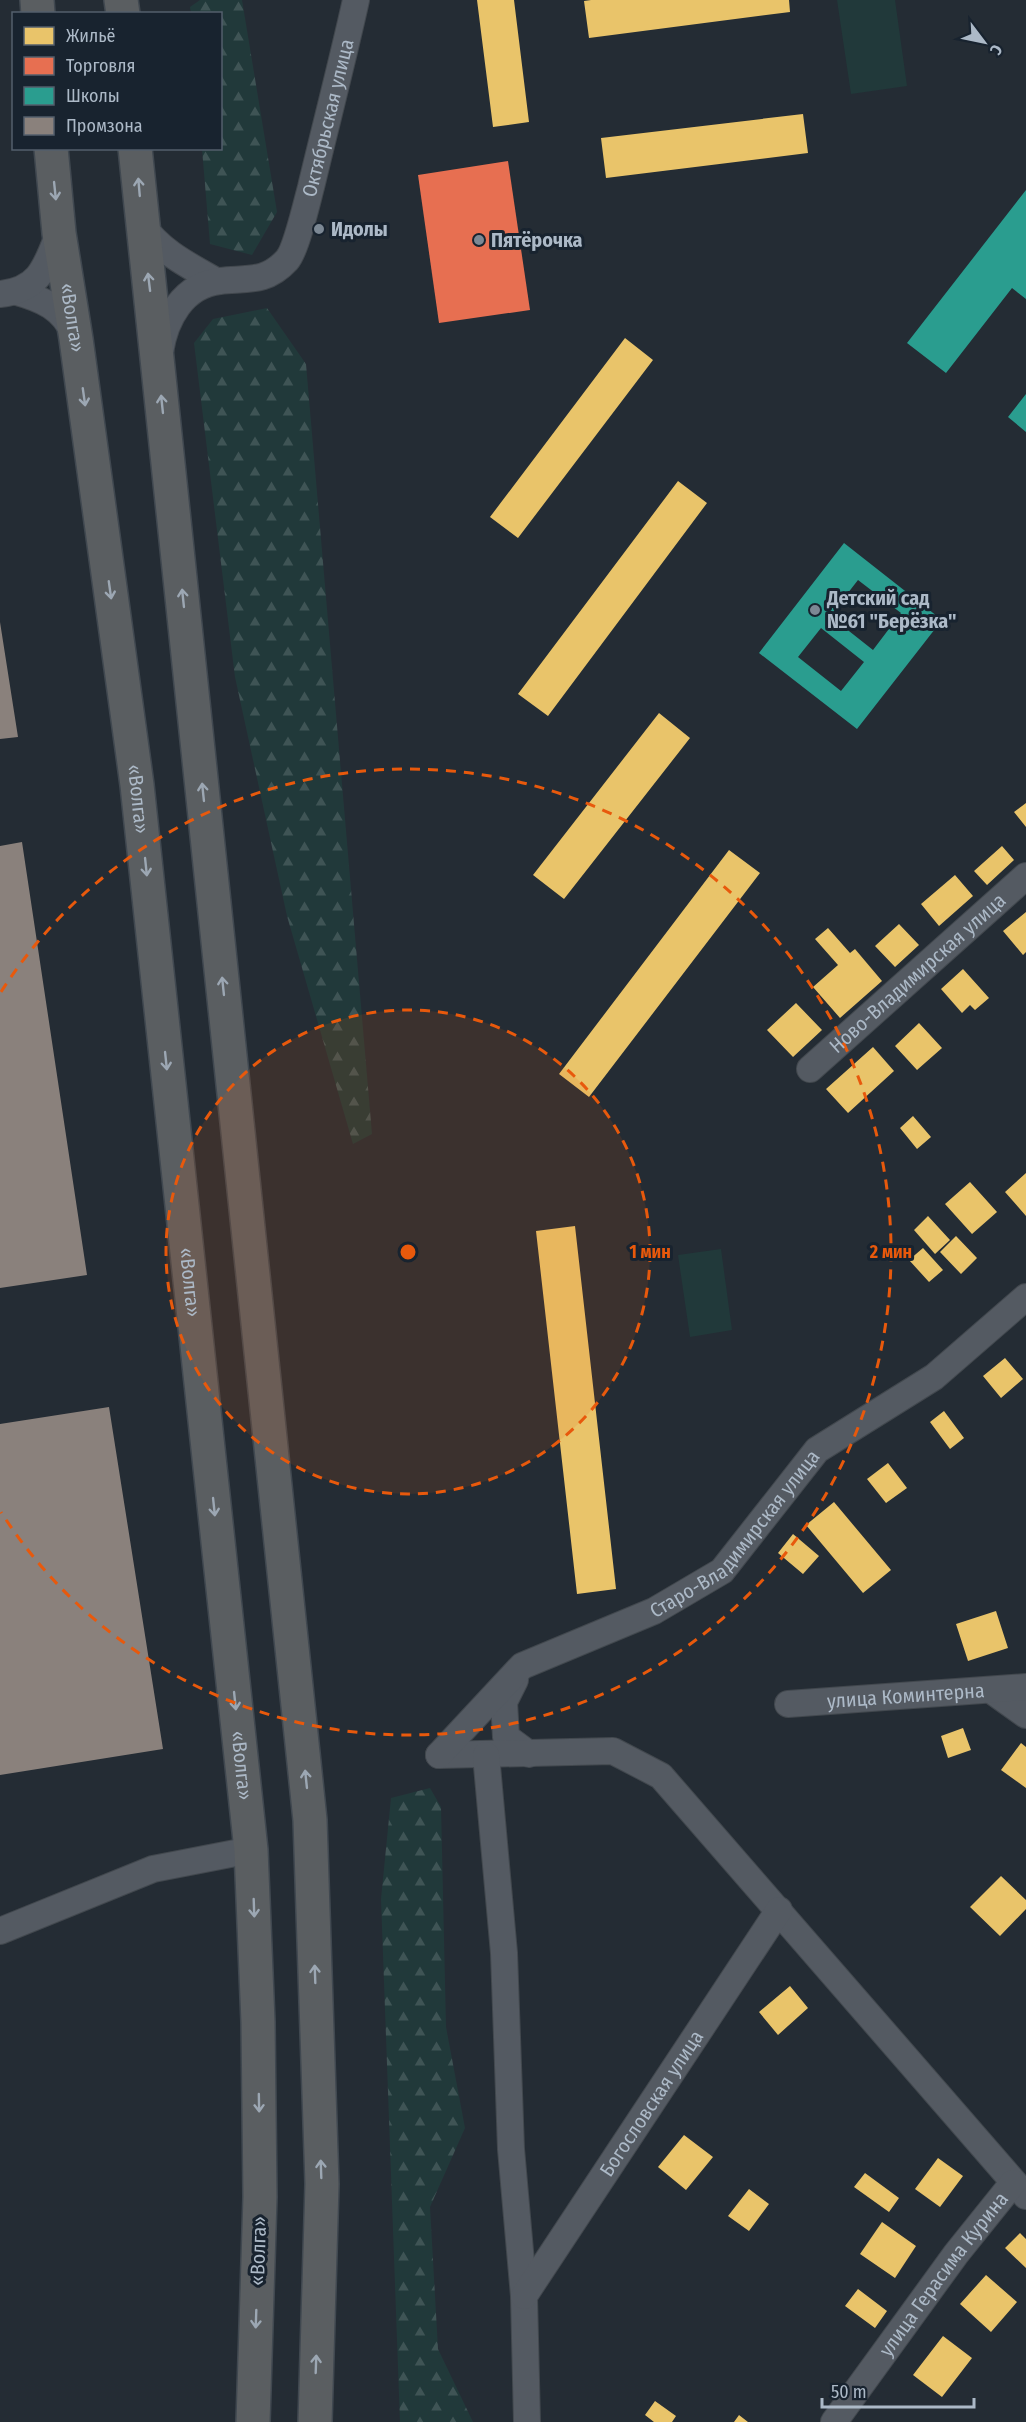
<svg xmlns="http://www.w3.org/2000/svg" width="1026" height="2422" font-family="'Fira Sans Condensed',sans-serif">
	<defs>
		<pattern id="forest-firs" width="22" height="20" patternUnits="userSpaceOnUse" patternTransform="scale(1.5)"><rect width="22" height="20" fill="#21393a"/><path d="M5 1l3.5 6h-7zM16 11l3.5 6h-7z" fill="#3f5455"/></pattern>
	</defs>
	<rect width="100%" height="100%" fill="#242c34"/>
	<!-- forest -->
	<path fill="url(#forest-firs)" d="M200 0H242L277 212 252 255 210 244 202 149 220 148V14L191 13 190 7Z
		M267 308 306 364 372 1134 353 1144 287 916 235 677 194 343 213 319Z
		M430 1788 441 1807 446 2027 465 2128 430 2207 438 2349 473 2422H400L381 1899 391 1798Z"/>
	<!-- pitch -->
	<path fill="#21393a" d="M837 0H895L907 86 851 94Z
		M721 1249 732 1330 690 1337 678 1255Z"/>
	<!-- homes -->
	<path fill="#e9c46a" d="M477 0H514L529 122 493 127Z
		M591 0H789L790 12 589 38 584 1Z
		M803 114 808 153 606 178 601 138Z
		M625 338 653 360 518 538 490 517Z
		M678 481 707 503 548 716 518 694Z
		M659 713 690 738 564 899 533 875Z
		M1026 803V827L1014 812Z
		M1002 846 1014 860 987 885 974 871Z
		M729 850 760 873 589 1097 559 1074Z
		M955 875 973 896 939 926 921 904Z
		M1026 912V952L1023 955 1003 931Z
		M899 924 919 945 895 967 875 946Z
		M828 928 850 953 855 949 882 981 840 1018 813 987 838 965 815 939Z
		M963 969 989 998 975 1010 970 1005 962 1013 941 989Z
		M796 1003 822 1030 793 1057 767 1030Z
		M919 1023 942 1048 917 1070 895 1046Z
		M873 1047 894 1071 848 1113 826 1089Z
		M913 1116 931 1137 917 1149 900 1128Z
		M1026 1173V1216L1005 1192Z
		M970 1182 997 1212 972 1234 945 1204Z
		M928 1216 950 1240 935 1254 914 1230Z
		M575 1226 616 1589 577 1594 536 1231Z
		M956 1236 977 1258 961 1274 940 1252Z
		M923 1248 943 1270 929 1282 909 1260Z
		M1005 1358 1023 1379 1001 1398 983 1376Z
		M944 1411 964 1438 950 1449 930 1422Z
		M888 1463 907 1488 886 1503 867 1479Z
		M834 1502 891 1570 863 1593 806 1525Z
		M793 1534 819 1556 803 1574 778 1553Z
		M996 1611 1008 1648 968 1661 956 1624Z
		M963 1728 971 1750 948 1758 941 1736Z
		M1021 1743 1026 1747V1788L1001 1770Z
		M1001 1876 1026 1900V1909L1000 1936 970 1907Z
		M790 1986 808 2008 778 2035 759 2012Z
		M684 2135 713 2157 686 2190 658 2167Z
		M938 2158 963 2176 940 2207 915 2189Z
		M865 2173 899 2198 889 2212 854 2187Z
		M749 2189 769 2204 749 2231 728 2216Z
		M882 2222 916 2246 895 2278 860 2254Z
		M1020 2233 1026 2239V2268L1005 2248Z
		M986 2275 1017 2302 991 2332 960 2304Z
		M858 2289 887 2311 875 2328 845 2306Z
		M943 2336 972 2358 942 2397 913 2375Z
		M655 2401 676 2416 672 2422H654L645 2415Z
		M739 2415 748 2422H734Z"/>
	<!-- shops -->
	<path fill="#e76f51" d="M508 161 530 310 439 323 418 175Z"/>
	<!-- schools -->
	<path fill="#2a9d8f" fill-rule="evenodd" d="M1026 190V299L1012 288 946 373 907 343Z
		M1026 394V432L1008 417Z
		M844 543 942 620 857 729 759 653ZM858 580 901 613 873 650 830 616ZM821 628 864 662 841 691 798 657Z"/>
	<!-- industry -->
	<path fill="#8a817c" d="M0 622 18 737 0 739Z
		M22 842 87 1275 0 1288V846Z
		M109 1407 163 1749 0 1775V1424Z"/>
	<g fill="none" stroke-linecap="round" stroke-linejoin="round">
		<defs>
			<g id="minor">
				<path d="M142 225C161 252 188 265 216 281"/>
				<path d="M17 292C42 299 63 308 74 334"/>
				<path d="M0 294C40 290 46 266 59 233"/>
				<path id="s1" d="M160 352C165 319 183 285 220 281 247 278 266 283 287 260 296 250 307 202 311 187 326 124 342 63 356 0"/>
				<path id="s2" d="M810 1069 1026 876"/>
				<path d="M515 1680 504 1702 506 1737 529 1754"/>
				<path d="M991 1690 1026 1715"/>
				<path id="s3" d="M788 1704 1026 1687"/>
				<path d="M439 1755 613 1751 661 1776 1026 2196"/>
				<path id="s4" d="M439 1755 522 1666 654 1611 722 1571 817 1450 934 1377 1026 1297"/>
				<path d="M486 1755 504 1953 511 2149 524 2296 527 2422"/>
				<path d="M0 1931 153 1869 251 1850"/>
				<path id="s5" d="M524 2296 779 1910"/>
				<path id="s6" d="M834 2422 956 2254 1013 2183"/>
			</g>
			<g id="highway">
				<path d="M37 0 38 14"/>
				<path d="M121 0 123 14"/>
				<path id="s7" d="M51 148 59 233 76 339 137 785 251 1850 258 2022 260 2197 253 2422"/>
				<path d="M135 148 310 1820 322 2184 315 2422"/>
			</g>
		</defs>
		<!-- minor casing -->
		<use href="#minor" stroke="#42484e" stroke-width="28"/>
		<!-- highway casing -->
		<use href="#highway" stroke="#404850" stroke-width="36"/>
		<!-- minor -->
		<use href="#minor" stroke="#545a62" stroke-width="26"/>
		<!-- highway -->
		<use href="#highway" stroke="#5a5e61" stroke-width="33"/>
	</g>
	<!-- one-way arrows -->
	<defs><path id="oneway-shaft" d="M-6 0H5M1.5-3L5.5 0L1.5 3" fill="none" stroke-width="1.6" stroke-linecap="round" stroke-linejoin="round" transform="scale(1.5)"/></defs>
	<g stroke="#9ca7b3">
		<use href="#oneway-shaft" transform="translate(139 187) rotate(-95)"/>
		<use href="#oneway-shaft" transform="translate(55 191) rotate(84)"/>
		<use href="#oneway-shaft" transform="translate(149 282) rotate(-97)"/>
		<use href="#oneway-shaft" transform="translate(84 397) rotate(82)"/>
		<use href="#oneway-shaft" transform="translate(162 404) rotate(-96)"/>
		<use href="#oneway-shaft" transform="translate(110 590) rotate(82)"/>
		<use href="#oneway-shaft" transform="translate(183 598) rotate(-96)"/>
		<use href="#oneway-shaft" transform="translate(203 792) rotate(-96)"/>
		<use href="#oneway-shaft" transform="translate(146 867) rotate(84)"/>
		<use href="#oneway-shaft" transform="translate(223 986) rotate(-96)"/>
		<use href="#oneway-shaft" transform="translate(166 1061) rotate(84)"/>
		<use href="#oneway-shaft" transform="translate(214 1507) rotate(84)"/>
		<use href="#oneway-shaft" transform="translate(235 1701) rotate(84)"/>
		<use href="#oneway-shaft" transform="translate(306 1779) rotate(-96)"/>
		<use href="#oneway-shaft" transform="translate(254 1908) rotate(88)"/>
		<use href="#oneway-shaft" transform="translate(315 1974) rotate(-92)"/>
		<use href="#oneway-shaft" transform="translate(259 2103) rotate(89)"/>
		<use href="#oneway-shaft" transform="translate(321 2169) rotate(-92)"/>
		<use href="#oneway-shaft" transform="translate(256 2319) rotate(92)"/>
		<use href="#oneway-shaft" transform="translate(316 2364) rotate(-88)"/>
	</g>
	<!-- distance rings -->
	<circle cx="408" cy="1252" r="242" fill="#e8590c" fill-opacity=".12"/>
	<g fill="none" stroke="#e8590c" stroke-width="3" stroke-dasharray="10 8">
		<circle cx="408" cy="1252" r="242"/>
		<path d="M1 992A483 483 0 1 1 1 1512"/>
	</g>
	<!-- markers -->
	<g fill="#7c8894" stroke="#18232f" stroke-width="2">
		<circle cx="319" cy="229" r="6"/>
		<circle cx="479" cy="240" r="6"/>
		<circle cx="815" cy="610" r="6"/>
	</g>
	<g text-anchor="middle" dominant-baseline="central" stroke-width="6" stroke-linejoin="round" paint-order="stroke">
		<!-- street labels -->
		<g font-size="20" fill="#acb9c7" stroke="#18232f">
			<text stroke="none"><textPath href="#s1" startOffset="321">Октябрьская улица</textPath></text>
			<text stroke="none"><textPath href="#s7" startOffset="171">«Волга»</textPath></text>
			<text stroke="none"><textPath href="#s7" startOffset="657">«Волга»</textPath></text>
			<text stroke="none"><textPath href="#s2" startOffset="144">Ново-Владимирская улица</textPath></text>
			<text stroke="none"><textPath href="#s7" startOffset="1143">«Волга»</textPath></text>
			<text stroke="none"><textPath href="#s4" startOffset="378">Старо-Владимирская улица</textPath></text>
			<text stroke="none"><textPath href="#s3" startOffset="118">улица Коминтерна</textPath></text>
			<text stroke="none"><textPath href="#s7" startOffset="1629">«Волга»</textPath></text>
			<text stroke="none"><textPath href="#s5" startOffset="231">Богословская улица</textPath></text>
			<text transform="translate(258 2251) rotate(-88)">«Волга»</text>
			<text stroke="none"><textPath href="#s6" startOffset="184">улица Герасима Курина</textPath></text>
		</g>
		<!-- poi labels -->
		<g font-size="20" font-weight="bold" fill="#acb9c7" stroke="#18232f" text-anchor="start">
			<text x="331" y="229">Идолы</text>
			<text x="491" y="240">Пятёрочка</text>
			<text x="827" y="598">Детский сад<tspan x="827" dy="23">№61 "Берёзка"</tspan></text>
		</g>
	</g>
	<circle cx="408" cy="1252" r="9" fill="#e8590c" stroke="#18232f" stroke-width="3"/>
	<g font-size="18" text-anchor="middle" font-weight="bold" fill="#e8590c" stroke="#18232f" stroke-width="6" stroke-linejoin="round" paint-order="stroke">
		<text x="650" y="1258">1 мин</text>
		<text x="891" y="1258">2 мин</text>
	</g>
	<!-- legend -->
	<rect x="12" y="12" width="210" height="138" fill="#18232f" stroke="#535f6c" stroke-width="1.5"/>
	<rect x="24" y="27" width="30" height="18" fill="#e9c46a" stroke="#535f6c" stroke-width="1.5"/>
	<text x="66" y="42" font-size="18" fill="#acb9c7">Жильё</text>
	<rect x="24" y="57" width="30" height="18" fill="#e76f51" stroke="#535f6c" stroke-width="1.5"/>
	<text x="66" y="72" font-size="18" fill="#acb9c7">Торговля</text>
	<rect x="24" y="87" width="30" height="18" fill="#2a9d8f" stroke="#535f6c" stroke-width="1.5"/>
	<text x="66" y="102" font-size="18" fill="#acb9c7">Школы</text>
	<rect x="24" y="117" width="30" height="18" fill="#8a817c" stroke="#535f6c" stroke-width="1.5"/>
	<text x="66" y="132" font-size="18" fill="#acb9c7">Промзона</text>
	<!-- north arrow -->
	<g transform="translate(984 42) rotate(122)" stroke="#18232f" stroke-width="4.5" paint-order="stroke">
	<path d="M0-4.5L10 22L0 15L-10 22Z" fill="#acb9c7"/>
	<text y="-9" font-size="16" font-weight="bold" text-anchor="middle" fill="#acb9c7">С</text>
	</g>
	<!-- scale -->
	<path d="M822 2398v9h152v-9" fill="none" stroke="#acb9c7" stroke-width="3"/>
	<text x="831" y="2398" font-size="18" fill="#acb9c7" stroke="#18232f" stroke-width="4.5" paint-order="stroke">50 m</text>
</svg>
